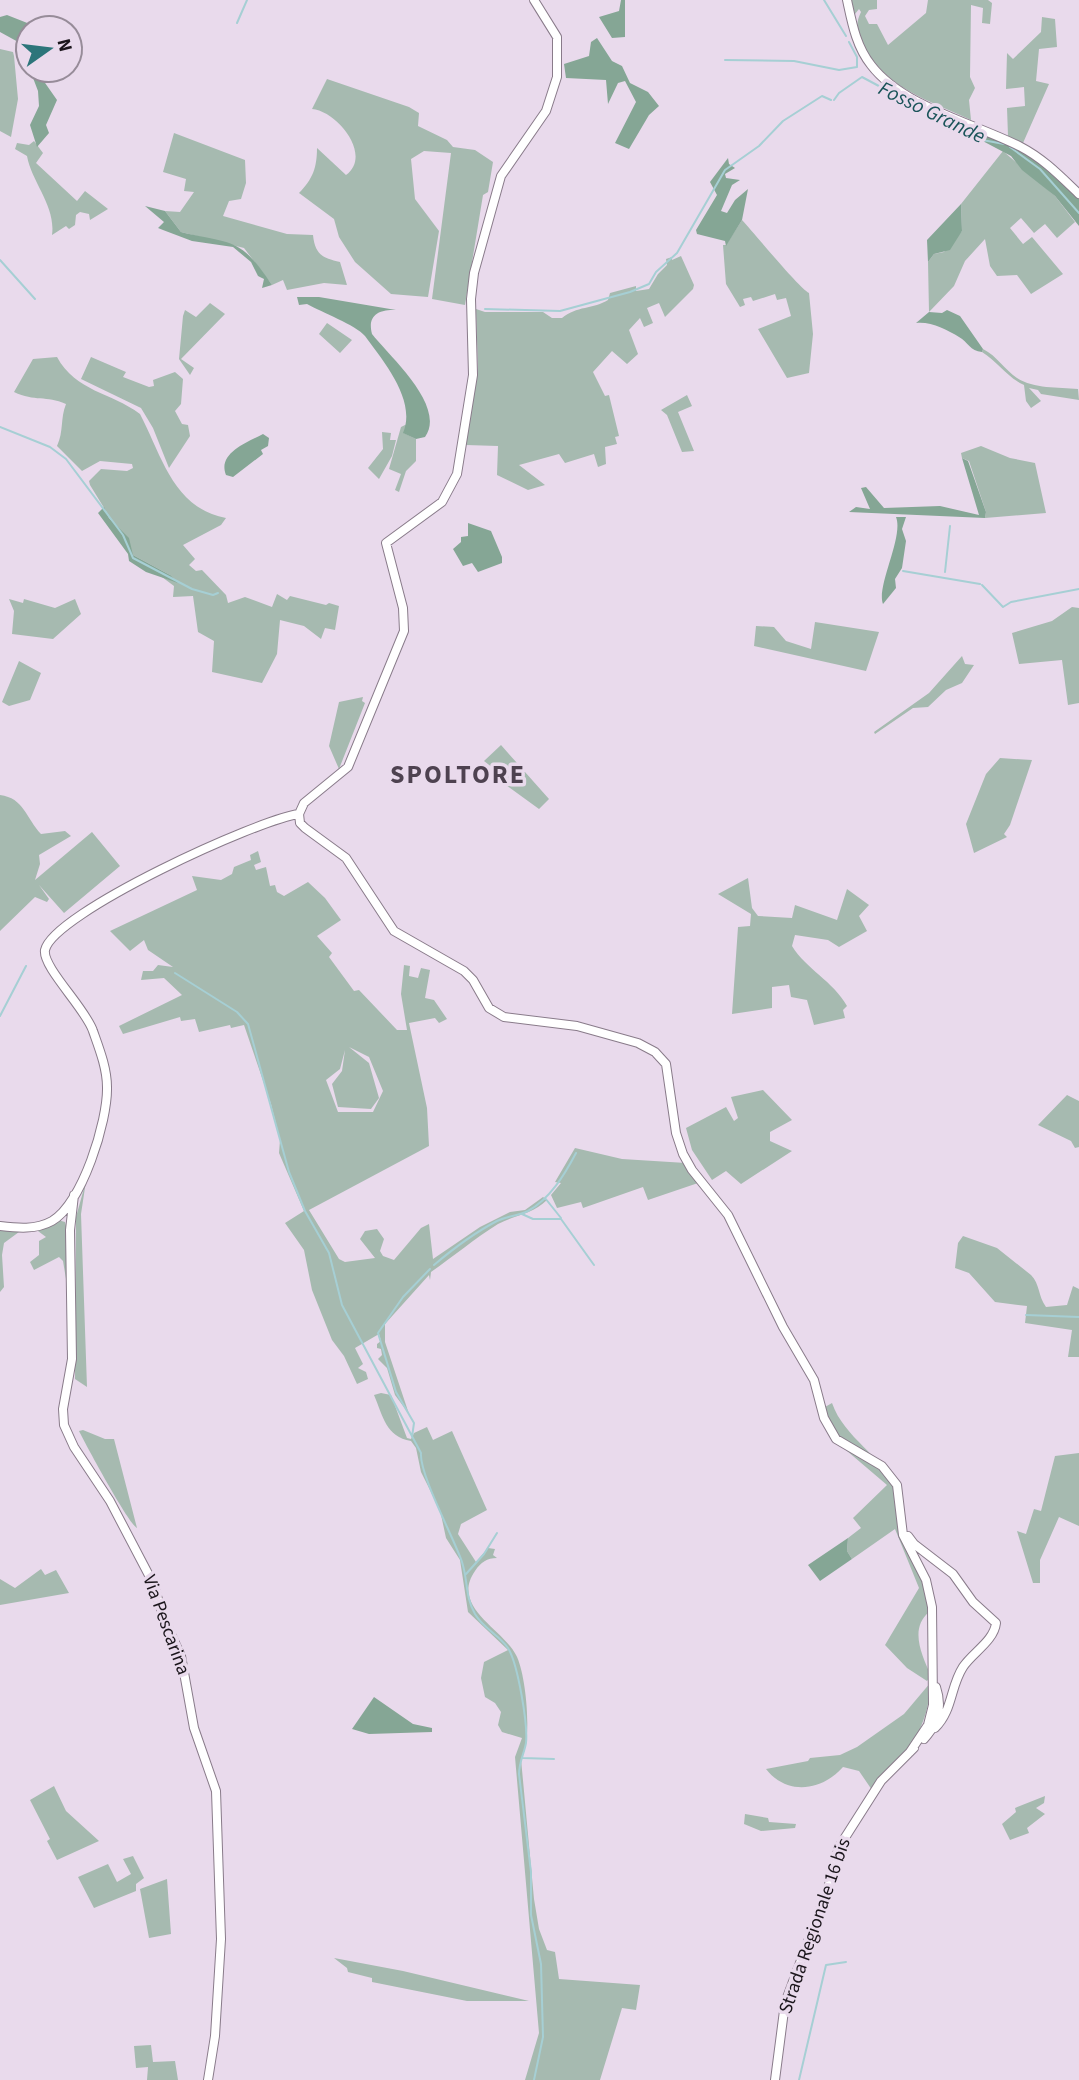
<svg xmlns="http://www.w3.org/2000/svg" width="1079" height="2080" font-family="'Source Sans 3',sans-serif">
	<rect width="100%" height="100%" fill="#e9daec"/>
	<!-- green -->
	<path fill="#a6bab0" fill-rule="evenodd" d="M851 0H877V9L869 10 865 16 869 24H877L888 45 926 13 928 0H988L992 3 990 24 982 23 983 8 971 5 970 77 975 88 969 100 971 120C930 101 882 87 863 43 857 32 855 24 861 12L859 9 855 14Z
		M1042 17 1055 19 1057 47 1039 49 1036 81 1049 84 1023 143 1008 136 1007 108 1025 106 1024 87 1006 89 1007 53 1013 59 1041 32Z
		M0 49 13 52 14 56 18 99 11 137 0 131Z
		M327 79 409 107 419 113 418 126 447 140 453 147 475 150 493 162 488 192 483 195 465 305 432 299 451 153 424 151 411 159 415 199 439 231 428 297 391 294 355 262 339 237 334 219 299 193C313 179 317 167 317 148L346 175C373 155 337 111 312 109Z
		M174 133 245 160 246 183 241 199 229 201 223 216 287 234 313 235C315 254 322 258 340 262L347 285 324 283 287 290 283 280 272 285 244 248 181 232 165 211 180 212 194 192 184 191 186 179 163 172Z
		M34 141 43 153 36 163 77 201 85 191 108 209 90 220 89 214 80 212 76 215 75 225 69 229 66 226 52 235C56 206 32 183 27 156L15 149 17 143 29 145Z
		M1003 151 1055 196 1075 222 1057 238 1045 224 1034 233 1021 218 1010 228 1023 244 1032 237 1063 274 1031 294 1017 275 997 276 990 266 985 239 965 261 954 286 929 312 928 262 934 254 944 252 962 231 961 204Z
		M742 220C755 234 798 287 809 293L813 334 809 373 787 378 758 329 791 316 786 298 777 300 775 294 753 301 751 297 743 299 745 305 740 307 726 284 723 245H726Z
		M681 256 694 285 693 289 665 317 659 303 647 308 653 323 644 327 640 318 629 330 638 354 627 364 612 351 593 372 605 396 609 395 619 436 615 437 617 444 605 447 606 464 598 467 594 454 565 463 559 454 519 465 545 485 528 490 497 475 498 446 466 445 478 369 476 309 485 312H543L552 318H562C576 306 594 309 608 300L610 293 636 286V291L649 289 658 274 667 265 666 259 672 257V260Z
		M210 303 225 314 181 359 194 368 190 375 179 359 183 316 185 310 196 317Z
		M327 323 352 340 340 353 319 334Z
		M983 349C997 356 1005 370 1017 378 1034 389 1058 387 1078 389L1079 400 1041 394 1038 390 1029 388 1041 401 1031 408 1026 401 1024 385C1008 378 998 362 982 352Z
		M57 357C76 392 111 392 140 414 162 456 173 508 226 518L221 525 183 545 195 559 189 565 196 571 202 570 226 595 228 603 245 597 272 607 277 594 287 600 290 596 326 605 329 603 339 606 335 630 325 628 321 639 304 626 280 620 277 654 262 683 212 672 214 641 198 632 193 596 173 597 174 586 158 574 170 575 133 555 90 485 89 481 101 469 127 471 133 468 132 464 100 461 82 471 57 446C64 431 60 419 66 404 46 395 35 402 14 392L33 359Z
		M91 357 126 372 123 377 149 387 154 386 153 380 175 372 183 379 181 404 175 411 182 424 188 425 190 436 169 468 153 428 141 408 81 379Z
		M687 395 692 406 678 412 694 451 682 452 667 415 661 410Z
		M407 424 404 433 416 439V461L406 471 399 492 395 490 401 474 389 469 401 427Z
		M382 432 391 433 390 440H396L392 456 379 479 368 468 383 449Z
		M981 446 1010 458 1035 463 1046 513 985 518 986 512 969 461 962 458 961 453Z
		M9 599 23 603 24 599 55 608 75 599 81 614 53 639 12 634 14 611Z
		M1072 607 1079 608V703L1068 705 1062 660 1019 664 1012 633 1052 621Z
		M815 622 879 632 866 671 754 646 756 626 774 627 786 641 811 649Z
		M962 656 965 664 974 665 962 683 946 690 928 707 913 708 875 734 874 732 929 693Z
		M19 661 41 673 30 700 9 706 2 702Z
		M363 697 362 701 365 703 339 769 329 746 339 702Z
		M501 745 549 799 539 809 503 783 506 778 484 761Z
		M1000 758 1032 760 1010 825 1004 834 1007 837 974 853 966 824 986 774Z
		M0 795C24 798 26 818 41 834L65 831 71 836 39 855 40 864 35 880 92 832 120 866 64 913 39 885 49 899 47 902 35 897 0 931Z
		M258 851 261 862 254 865 256 870 266 867 270 886 275 885 277 892 284 896 308 882 325 898 341 920 317 936 332 953 329 957 354 991 359 990 397 1030H407L401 994 404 965 410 966 409 976 418 978 421 968 430 970 425 998 434 1000 447 1019 439 1023 435 1018 409 1023 427 1108 429 1146 309 1210 339 1259 345 1262 375 1258 360 1239 365 1231 377 1229 384 1239 380 1251 383 1256 394 1260 421 1228 429 1224 433 1259 480 1227 510 1212 525 1210 543 1197 547 1200C533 1214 515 1215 498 1224 474 1239 454 1256 431 1272L430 1280 429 1275 385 1324V1342L409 1414 395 1395 387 1368 378 1359 382 1355 381 1349 377 1348V1344L381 1341 379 1334 355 1348 363 1364 358 1368 366 1372 368 1379 357 1384 344 1356 332 1340 312 1290 304 1250 285 1223 304 1211 279 1153 280 1140 271 1104 244 1025 231 1028 230 1025 199 1032 195 1019 181 1021 180 1017 123 1034 119 1026 182 995 164 978 141 980 143 971H153L158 965 173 967 148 950 144 940 130 951 110 931 197 890 192 876 221 880 232 874 234 867 251 860 250 855ZM349 1047 369 1057 383 1091 373 1112H338L326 1080 340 1069 345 1050 342 1071 332 1084 338 1107 371 1109 379 1098 369 1063Z
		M748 878 752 908 758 916 792 918 795 905 837 920 847 889 869 905 859 916 867 931 839 947 828 940 795 935 792 946C806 969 833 981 847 1006L843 1010 845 1018 814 1025 807 1000 791 997 789 985 772 987V1008L732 1014 738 927 750 926 751 914 718 894Z
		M763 1090 792 1120 770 1132V1141L792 1151 741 1184 726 1171 712 1180 692 1150 686 1128 726 1107 734 1121 738 1118 731 1097Z
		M1067 1095 1079 1101V1147L1075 1148 1071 1141 1038 1125Z
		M575 1148 622 1159 686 1163 701 1182 648 1200 643 1187 583 1208 581 1202 557 1208 551 1195 561 1183 555 1182Z
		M86 1181 81 1214 87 1387 75 1379 76 1217Z
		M58 1220 65 1222 66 1226 68 1291 63 1261 59 1257 34 1270 30 1262 39 1255V1241L46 1237 34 1228 19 1232 4 1243 2 1255 4 1287 0 1292V1228Z
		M963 1236 997 1248 1031 1275C1040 1284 1038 1296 1046 1307L1067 1305 1073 1286 1079 1289V1357H1068L1072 1330 1025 1323 1027 1306 995 1302 969 1273 955 1268 958 1243Z
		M381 1393 391 1395 407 1438 411 1439 414 1433 427 1427 433 1440 452 1431 487 1510 461 1524 458 1534 476 1562 488 1548 495 1549 493 1555 497 1558C487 1558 481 1562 475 1571 450 1607 503 1629 516 1655 526 1673 533 1741 521 1759L534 1899 539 1929 547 1950 555 1952 559 1979 640 1985 636 2010 622 2008 600 2080H525L539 2033 515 1757 522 1738 502 1732 498 1725 501 1712 495 1703 485 1697 481 1678 484 1662 508 1650 468 1612 460 1560 446 1538 440 1510 421 1472 416 1448 411 1441C386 1437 383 1416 374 1395Z
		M832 1403C844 1438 883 1456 895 1489 899 1501 895 1515 898 1527 907 1557 928 1580 929 1612 909 1629 922 1655 931 1676L927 1681 907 1668 885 1645 919 1588 895 1529 852 1559 847 1551 848 1538 861 1528 853 1518 887 1485 833 1439 825 1407Z
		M83 1430 105 1439H114L137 1528C128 1523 86 1445 79 1431Z
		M1079 1453V1526L1059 1517 1040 1560V1583H1033L1017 1531 1026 1534 1034 1509 1041 1511 1055 1456Z
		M41 1569 45 1575 56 1570 69 1593 0 1605V1579L15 1588Z
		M931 1682C927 1735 906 1753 872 1790L859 1771 843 1767C822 1791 787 1796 766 1769L808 1761 810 1758 840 1755 857 1747 904 1714Z
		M54 1786 66 1811 99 1841 57 1860 47 1841 50 1839 30 1800Z
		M1045 1796 1044 1803 1036 1808 1045 1814 1027 1828 1029 1833 1010 1840 1002 1824 1016 1812 1015 1808Z
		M745 1814 768 1818 769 1822 796 1824 795 1828 761 1831 744 1824Z
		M133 1856 144 1878 136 1884V1891L94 1908 78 1877 108 1864 117 1882 131 1874 123 1859Z
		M167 1879 171 1934 149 1938 140 1889Z
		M334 1958 403 1971 529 2001H467L372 1982V1978L348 1972 347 1968Z
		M151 2045 153 2062 175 2061 178 2080H147L148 2067 136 2068 134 2046Z"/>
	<!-- forest -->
	<path fill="#85a695" d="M621 0H625V37L612 38 599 17 619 11Z
		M7 15 40 28H28V61L20 43 0 32V17Z
		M597 38 612 61 622 66 630 83 648 92 659 106 649 115 629 149 615 143 636 102 625 81 618 83 608 104 606 80 566 78 564 64 589 56 591 42Z
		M30 70H36L57 100 46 125 49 133 37 147 30 125 39 106 38 91Z
		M953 119 1032 157 1079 199V226L1055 196 1022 170 1011 156 962 130 949 132Z
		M728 158 729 164 735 168 725 174 726 178 740 180 732 185 721 211 727 213 735 200 748 189 742 220 726 246 725 241 697 234 696 230 717 195 710 182Z
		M961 204 962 231 950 250 934 254 928 262 927 240Z
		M145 206 165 211 181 232C234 245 239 236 272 285L262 288 264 279 258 276 251 262 233 247 192 241 163 230 158 228 164 222Z
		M297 297H319L396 310C379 309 367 315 372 334 389 356 447 406 425 437L416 439 403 433C417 400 383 361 365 336 356 325 321 312 307 304L299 305Z
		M947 310 960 316 983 349 982 352C970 351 968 342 959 337 948 330 930 321 916 323L929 312 942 313Z
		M263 434 269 438 268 446 261 450 263 454 233 477 226 475C217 453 248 442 263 434Z
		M962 458 968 461 986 512 985 518 849 512 856 507 870 509 861 488 866 487 884 508 940 506 979 515Z
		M104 507 109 518 129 538 133 555 170 575 178 583 146 572 129 561 128 554 98 513Z
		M896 517H906L902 529 906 541 902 568 895 579 896 588 883 604C876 587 904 536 896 517Z
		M468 523 491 531 502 557V563L478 572 472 563 463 566 453 549 461 542V537L468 536Z
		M848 1538 847 1551 852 1559 820 1581 808 1565Z
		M374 1697 413 1724 432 1728V1732L369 1734 352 1729Z"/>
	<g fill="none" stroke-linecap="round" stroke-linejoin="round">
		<!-- stream -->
		<path stroke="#a6cfd4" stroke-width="2" d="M824 0 846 36
			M237 23 247 0
			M725 60 794 61 839 70 857 67V57L849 42
			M834 100 839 93 862 77 948 123 958 124 977 139 1004 144
			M1010 147 1040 169 1079 213
			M0 260 35 299
			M485 309 560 311 630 292 649 284 656 272 677 253 725 170 759 146 783 121 822 96 831 100
			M0 427 50 447 66 459 123 535 133 558 192 589 213 595 218 593
			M903 571 980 584
			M945 572 950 526
			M982 585 1003 607 1011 602 1079 589
			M175 973 237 1012 248 1024 289 1172 305 1211 329 1253 342 1305 421 1453C419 1474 454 1538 462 1562 468 1580 465 1597 475 1614 483 1628 499 1635 508 1648 518 1664 528 1725 526 1743 524 1754 519 1762 519 1774L531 1872V1915L541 1964 543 2037 534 2080
			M0 1016 26 966
			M545 1198 561 1218
			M522 1214 533 1219H561L594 1265
			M434 1265C454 1248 474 1233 497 1221 507 1216 518 1216 528 1211 550 1199 565 1174 576 1153
			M1026 1315 1079 1317
			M412 1437 414 1423 396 1392 378 1333 403 1297 430 1269
			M466 1574 484 1554 497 1533
			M523 1758 554 1759
			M799 2080 826 1965 846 1962"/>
		<defs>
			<path id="secondary" d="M847 0C852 23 856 46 871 65 903 107 974 123 1021 147 1044 159 1061 177 1079 194
				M299 814 300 823 305 828 346 858 394 931 464 971 473 980 489 1008 504 1017 577 1026 638 1043 655 1052 666 1064 676 1133 683 1154 692 1170 728 1215 783 1327 814 1380 824 1418 836 1439 882 1466 897 1485 903 1535 926 1580 932 1607 933 1705 928 1725 910 1752
				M299 814 304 803 348 767 404 631 403 608 386 543 442 502 457 474 473 375 471 299 474 273 501 176 546 111 557 77V37L534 0
				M74 1195 70 1230 72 1359 63 1409 64 1425 74 1447 110 1501 153 1583 164 1619 181 1656 194 1728 216 1791 221 1939 215 2036 208 2080
				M0 1226C17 1228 36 1230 52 1221 82 1204 108 1121 107 1087 107 1068 99 1048 93 1031 86 1009 42 967 45 950 53 913 259 819 299 814
				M908 1536 914 1544 953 1574 973 1602 996 1623C994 1641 972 1653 963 1667 950 1687 953 1710 935 1728
				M924 1739C938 1724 943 1708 936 1687
				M775 2080 785 2003 828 1888 839 1847 881 1781 914 1748"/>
		</defs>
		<!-- secondary casing -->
		<use href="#secondary" stroke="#897b8a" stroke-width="10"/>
		<!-- secondary -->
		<use href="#secondary" stroke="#fff" stroke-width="8"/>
	</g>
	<g text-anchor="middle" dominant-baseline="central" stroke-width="7" stroke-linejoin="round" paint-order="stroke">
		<!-- street labels -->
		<g font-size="19" fill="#1b161c" stroke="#e9daec">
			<text transform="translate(166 1625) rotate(70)">Via Pescarina</text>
			<text transform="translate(815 1926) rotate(-71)">Strada Regionale 16 bis</text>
		</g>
		<!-- water labels -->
		<g font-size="21" font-style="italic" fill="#1a5359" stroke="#e9daec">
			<text transform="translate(932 112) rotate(26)">Fosso Grande</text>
		</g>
		<!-- district labels -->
		<g font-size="26" font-weight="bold" letter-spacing="2" fill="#4e4250" stroke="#e9daec">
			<text x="458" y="774">SPOLTORE</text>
		</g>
	</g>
	<!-- north arrow -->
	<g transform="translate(49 49) rotate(76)"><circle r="33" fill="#e9daec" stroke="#978c99" stroke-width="2"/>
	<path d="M0-5L12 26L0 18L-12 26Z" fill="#2c757a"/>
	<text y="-10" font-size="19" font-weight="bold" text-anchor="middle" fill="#1b161c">N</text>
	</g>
</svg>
